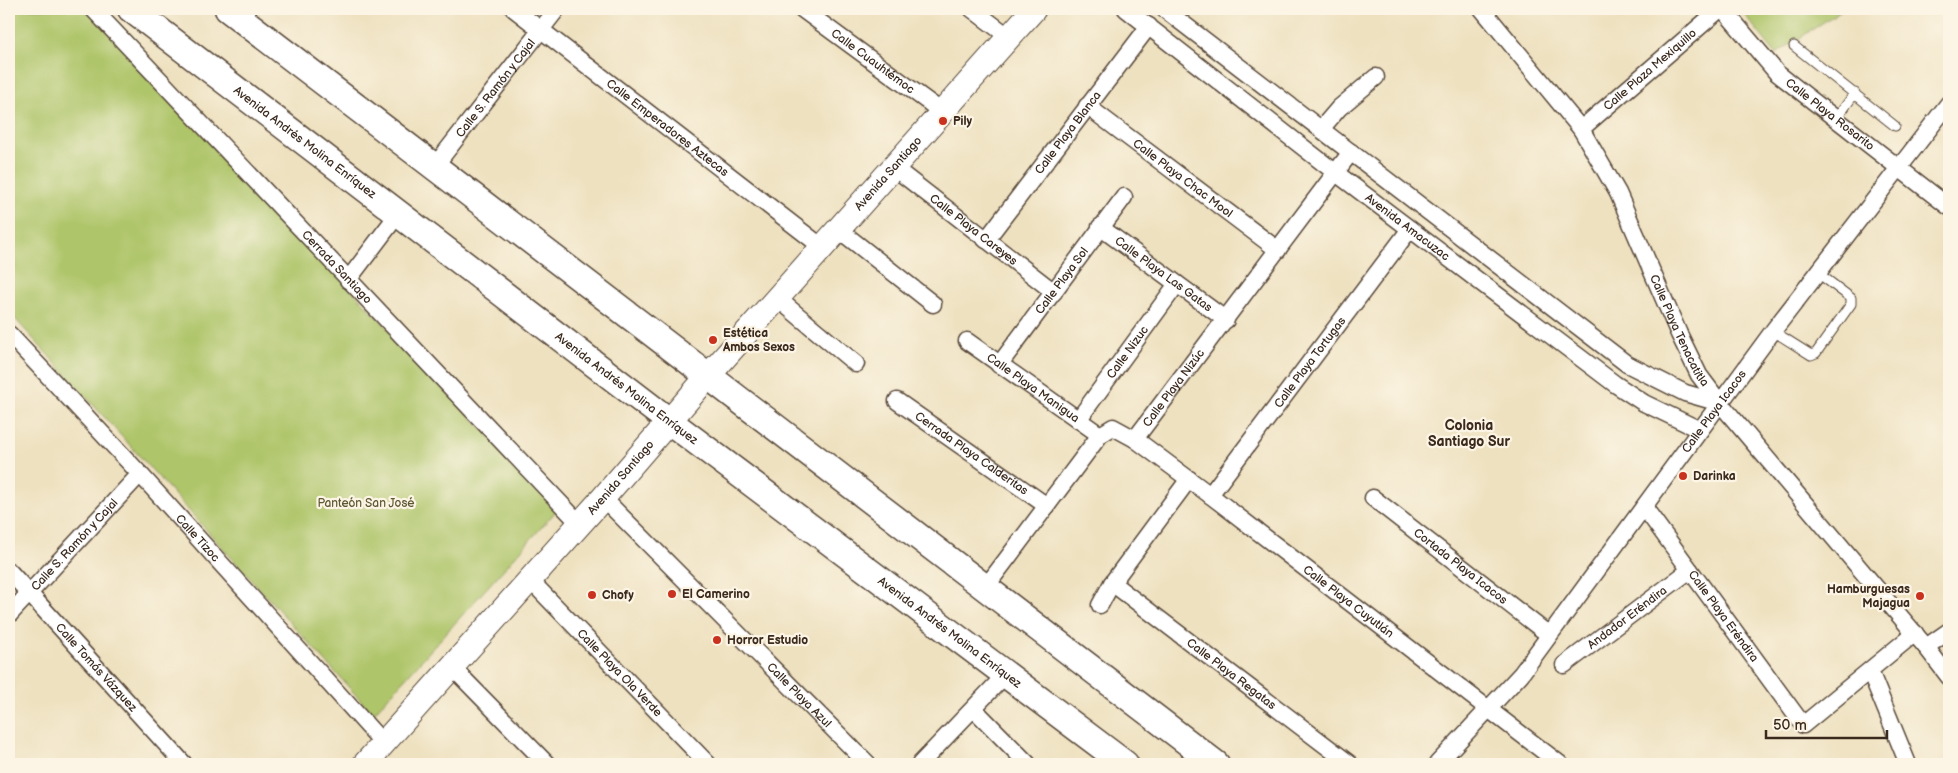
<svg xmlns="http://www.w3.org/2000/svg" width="1958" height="773" font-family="'Balsamiq Sans',sans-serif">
	<rect width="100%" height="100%" fill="#fcf5e5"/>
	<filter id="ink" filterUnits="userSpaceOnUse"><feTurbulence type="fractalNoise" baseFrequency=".02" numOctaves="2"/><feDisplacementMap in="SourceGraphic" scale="10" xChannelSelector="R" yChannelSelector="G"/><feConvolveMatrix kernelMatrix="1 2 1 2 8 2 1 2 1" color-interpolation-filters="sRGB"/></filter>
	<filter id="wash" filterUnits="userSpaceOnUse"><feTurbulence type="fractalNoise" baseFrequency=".0096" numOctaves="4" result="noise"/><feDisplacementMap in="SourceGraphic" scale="20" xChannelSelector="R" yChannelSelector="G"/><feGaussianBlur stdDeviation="1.12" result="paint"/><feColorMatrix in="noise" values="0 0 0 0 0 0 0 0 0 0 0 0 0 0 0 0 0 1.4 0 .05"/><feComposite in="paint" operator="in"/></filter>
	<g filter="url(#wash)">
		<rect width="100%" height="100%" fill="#eee1c0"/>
		<!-- green -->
		<path fill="#aec569" stroke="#747844" d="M9 9H87L558 509 373 714 9 312Z
			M1740 9H1843L1776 54Z"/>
	</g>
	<g filter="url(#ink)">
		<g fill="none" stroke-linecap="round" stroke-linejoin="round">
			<defs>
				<path id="lane" d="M1794 46 1895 126
					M1836 119 1855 93
					M1773 331 1811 355 1816 353 1851 304V298L1818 273"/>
				<g id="street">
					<path id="s1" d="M93 9 580 524"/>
					<path id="s2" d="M514 9 822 247"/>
					<path id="s3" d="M802 9 942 112"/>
					<path d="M972 9 1009 37"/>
					<path id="s4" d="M1126 9 1336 173 1615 384 1644 403 1700 430"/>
					<path d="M1164 9 1627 364 1685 393 1720 403"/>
					<path id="s5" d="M1482 9 1581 129 1618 193 1679 334 1699 375 1720 403 1926 647 1949 677"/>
					<path id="s6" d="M1723 9 1777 73 1949 207"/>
					<path id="s7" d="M1087 106 1278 250"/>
					<path d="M1321 129 1339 108 1376 77"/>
					<path id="s8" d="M1581 129 1720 9"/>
					<path id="s9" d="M434 167 557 9"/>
					<path id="s10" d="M893 167 1054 292"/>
					<path id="s11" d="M1100 227 1226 320"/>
					<path d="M838 229 933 304"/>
					<path id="s12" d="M986 240 1149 26"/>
					<path d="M348 280 398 214"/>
					<path d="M777 298 856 364"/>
					<path id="s13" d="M9 334 140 474 383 743"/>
					<path id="s14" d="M967 341 1100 435"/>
					<path id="s15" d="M999 365 1124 197"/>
					<path id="s16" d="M897 401 1047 506"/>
					<path id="s17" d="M1078 420 1177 284"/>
					<path id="s18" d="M1135 439 1351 152"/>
					<path id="s19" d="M1210 495 1410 229"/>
					<path id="s20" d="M603 498 868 764"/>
					<path id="s21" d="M1373 498 1549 635"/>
					<path id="s22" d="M1644 507 1803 725 1915 633"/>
					<path id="s23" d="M9 571 184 764"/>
					<path id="s24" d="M530 580 708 764"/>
					<path id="s25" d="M1112 583 1350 764"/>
					<path id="s26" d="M985 588 1100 435 1113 427 1135 439 1210 495 1560 764"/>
					<path d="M1100 605 1112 583 1189 479"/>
					<path id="s27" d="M9 615 140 474"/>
					<path d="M1926 647 1949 631"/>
					<path id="s28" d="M1564 665 1690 570"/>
					<path d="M452 667 547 764"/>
					<path d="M1870 671 1908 764"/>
					<path d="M974 709 1028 764"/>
					<path d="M920 764 1007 673"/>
					<path id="s29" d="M1437 764 1521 674 1773 331 1949 103"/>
				</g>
				<g id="secondary">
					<path id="s30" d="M365 764 603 498 709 375 1034 9"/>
				</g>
				<g id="primary">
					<path id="s31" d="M131 9 669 421 1125 764"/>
					<path d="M228 9 1216 764"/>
				</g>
			</defs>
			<!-- lane casing -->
			<use href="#lane" stroke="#564536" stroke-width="11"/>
			<!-- street casing -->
			<use href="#street" stroke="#564536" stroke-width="19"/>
			<!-- secondary casing -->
			<use href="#secondary" stroke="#564536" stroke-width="26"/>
			<!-- primary casing -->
			<use href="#primary" stroke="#564536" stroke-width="29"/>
			<!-- lane -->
			<use href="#lane" stroke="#fff" stroke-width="9"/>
			<!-- street -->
			<use href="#street" stroke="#fff" stroke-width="16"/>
			<!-- secondary -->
			<use href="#secondary" stroke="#fff" stroke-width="24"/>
			<!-- primary -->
			<use href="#primary" stroke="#fff" stroke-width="26"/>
		</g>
	</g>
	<!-- markers -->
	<g fill="#c8321e" stroke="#fcf5e5" stroke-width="2">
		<circle cx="943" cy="121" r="5"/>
		<circle cx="713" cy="340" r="5"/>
		<circle cx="1683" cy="476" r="5"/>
		<circle cx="672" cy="594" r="5"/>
		<circle cx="592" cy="595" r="5"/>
		<circle cx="1920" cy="596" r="5"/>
		<circle cx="717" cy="640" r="5"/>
	</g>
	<g text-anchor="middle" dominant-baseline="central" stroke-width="4.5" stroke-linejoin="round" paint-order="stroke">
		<!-- street labels -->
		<g font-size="12" fill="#3b2a1e" stroke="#fcf5e5">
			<text stroke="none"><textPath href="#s3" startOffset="88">Calle Cuauhtémoc</textPath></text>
			<text stroke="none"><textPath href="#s8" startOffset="91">Calle Plaza Mexiquillo</textPath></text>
			<text stroke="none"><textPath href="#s9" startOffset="100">Calle S. Ramón y Cajal</textPath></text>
			<text stroke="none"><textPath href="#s6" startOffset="151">Calle Playa Rosarito</textPath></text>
			<text stroke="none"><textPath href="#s2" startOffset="194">Calle Emperadores Aztecas</textPath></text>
			<text stroke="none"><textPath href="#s12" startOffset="135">Calle Playa Blanca</textPath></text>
			<text stroke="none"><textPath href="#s31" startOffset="219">Avenida Andrés Molina Enríquez</textPath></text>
			<text stroke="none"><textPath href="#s30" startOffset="789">Avenida Santiago</textPath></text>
			<text stroke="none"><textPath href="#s7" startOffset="120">Calle Playa Chac Mool</textPath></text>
			<text stroke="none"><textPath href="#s4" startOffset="356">Avenida Amacuzac</textPath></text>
			<text stroke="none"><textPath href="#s10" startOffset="102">Calle Playa Careyes</textPath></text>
			<text stroke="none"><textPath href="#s1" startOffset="355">Cerrada Santiago</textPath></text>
			<text stroke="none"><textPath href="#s11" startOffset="79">Calle Playa Las Gatas</textPath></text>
			<text stroke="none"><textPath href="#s15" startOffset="105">Calle Playa Sol</textPath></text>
			<text stroke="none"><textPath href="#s5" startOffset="380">Calle Playa Tenacatitla</textPath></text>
			<text stroke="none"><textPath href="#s17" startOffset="84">Calle Nizuc</textPath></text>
			<text stroke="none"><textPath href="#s19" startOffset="166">Calle Playa Tortugas</textPath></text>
			<text stroke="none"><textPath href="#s31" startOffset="624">Avenida Andrés Molina Enríquez</textPath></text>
			<text stroke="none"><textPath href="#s14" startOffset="81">Calle Playa Manigua</textPath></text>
			<text stroke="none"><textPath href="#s18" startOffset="64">Calle Playa Nizúc</textPath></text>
			<text stroke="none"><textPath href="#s29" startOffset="449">Calle Playa Icacos</textPath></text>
			<text stroke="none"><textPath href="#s16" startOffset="91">Cerrada Playa Calderitas</textPath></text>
			<text stroke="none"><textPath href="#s30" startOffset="384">Avenida Santiago</textPath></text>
			<text stroke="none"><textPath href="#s13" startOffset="278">Calle Tizoc</textPath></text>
			<text stroke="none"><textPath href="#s27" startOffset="96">Calle S. Ramón y Cajal</textPath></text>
			<text stroke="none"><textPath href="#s21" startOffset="111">Cortada Playa Icacos</textPath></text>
			<text stroke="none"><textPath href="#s26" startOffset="500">Calle Playa Cuyutlán</textPath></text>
			<text stroke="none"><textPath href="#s22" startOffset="135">Calle Playa Eréndira</textPath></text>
			<text stroke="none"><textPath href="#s28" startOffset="79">Andador Eréndira</textPath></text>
			<text stroke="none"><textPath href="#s31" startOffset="1029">Avenida Andrés Molina Enríquez</textPath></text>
			<text stroke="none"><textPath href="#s23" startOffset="130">Calle Tomás Vázquez</textPath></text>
			<text stroke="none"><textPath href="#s24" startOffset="129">Calle Playa Ola Verde</textPath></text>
			<text stroke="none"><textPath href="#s25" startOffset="150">Calle Playa Regatas</textPath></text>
			<text stroke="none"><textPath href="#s20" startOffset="278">Calle Playa Azul</textPath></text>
		</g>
		<!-- poi labels -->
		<g font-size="12" font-weight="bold" fill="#3b2a1e" stroke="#fcf5e5" text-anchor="start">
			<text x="953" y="121">Pily</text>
			<text x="723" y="333">Estética<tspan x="723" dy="14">Ambos Sexos</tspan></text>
			<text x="1693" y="476">Darinka</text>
			<text x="1910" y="589" text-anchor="end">Hamburguesas<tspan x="1910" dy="14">Majagua</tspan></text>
			<text x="682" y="594">El Camerino</text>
			<text x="602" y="595">Chofy</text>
			<text x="727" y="640">Horror Estudio</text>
		</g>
		<!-- park labels -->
		<g font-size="12" fill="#5e5834" stroke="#fcf5e5">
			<text x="366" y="503">Panteón San José</text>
		</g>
		<!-- neighbourhood labels -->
		<g font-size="14" font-weight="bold" fill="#3b2a1e" stroke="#fcf5e5">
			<text x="1469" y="425">Colonia<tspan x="1469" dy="16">Santiago Sur</tspan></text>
		</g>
	</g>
	<!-- margin -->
	<rect width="1958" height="773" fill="none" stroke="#fcf5e5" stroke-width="30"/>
	<!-- scale -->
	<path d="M1766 730v8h121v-8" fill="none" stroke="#3b2a1e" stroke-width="2.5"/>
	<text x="1773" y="730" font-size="15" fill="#3b2a1e" stroke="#fcf5e5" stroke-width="4" paint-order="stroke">50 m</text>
</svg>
